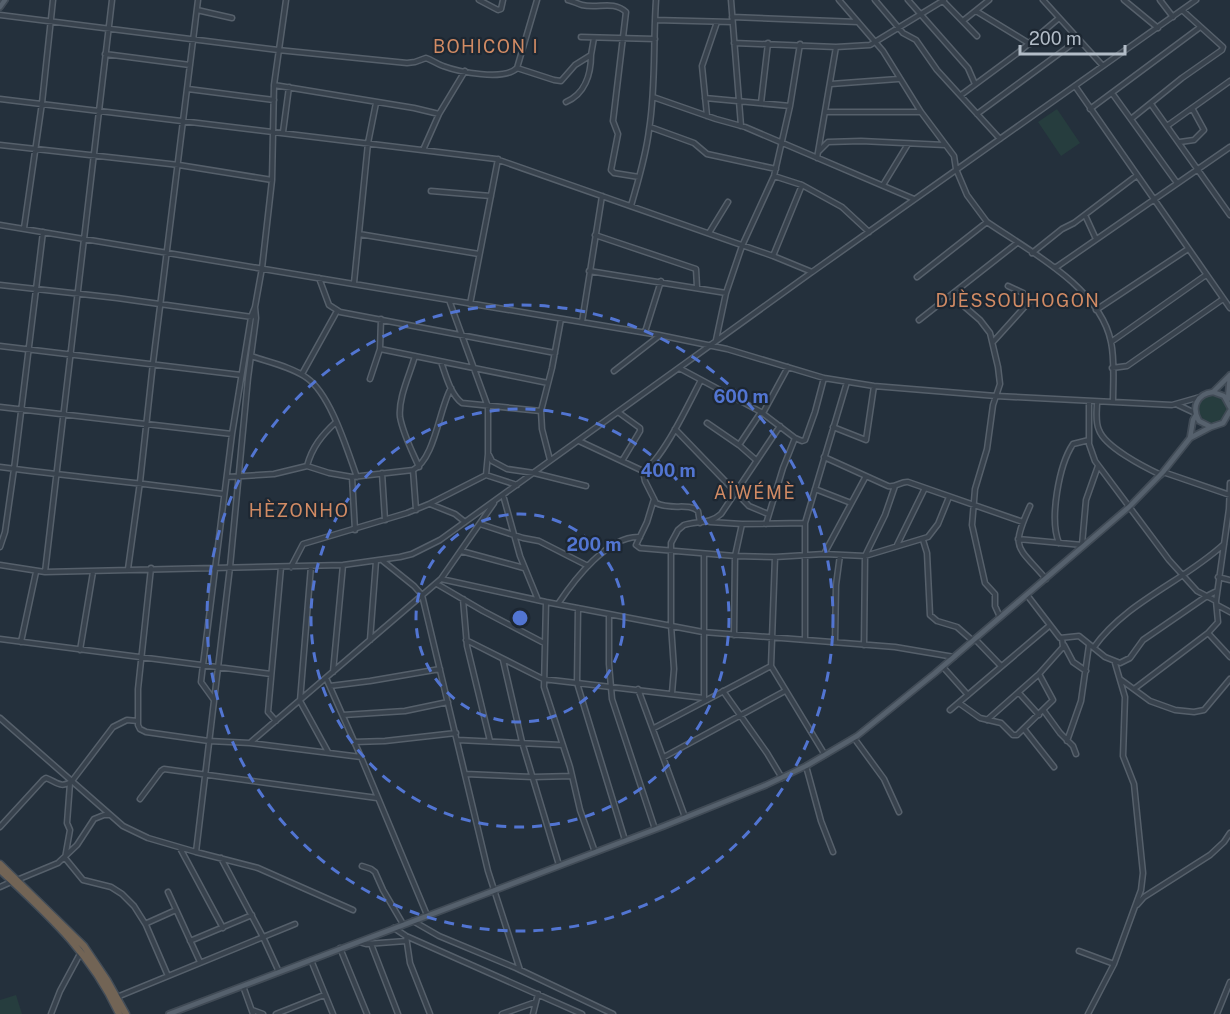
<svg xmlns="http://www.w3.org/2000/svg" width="1230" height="1014" font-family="'Public Sans',sans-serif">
	<rect width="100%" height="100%" fill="#24303c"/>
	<!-- green -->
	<path fill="#263d3e" d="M1057 109 1080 143 1061 156 1038 122Z
		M1199 409a14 14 0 1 1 28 0a14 14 0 1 1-28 0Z
		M16 995 22 1014H0V1000Z"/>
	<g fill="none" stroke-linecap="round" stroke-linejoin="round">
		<defs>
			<path id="minor" d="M479 0 498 10 501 9 503 0
				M568 0C573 1 578 4 582 5 598 9 613 0 626 12L613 121 618 134 611 170 614 173 639 177
				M731 0 741 126
				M839 0 883 51 921 112 954 156 956 169 967 195 987 222C1029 251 1100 287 1111 342 1115 361 1113 383 1113 402
				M875 0 903 33 916 40 937 70 1000 139
				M908 0 968 68 975 84
				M1043 0 1103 66
				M1124 0 1158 28
				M1160 0 1173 17
				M943 1 977 36
				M197 10 232 18
				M976 11 1030 44
				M0 15 278 50 407 63 415 62 426 58C432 60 437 64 443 66 459 72 504 81 517 68L537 0
				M732 17 858 22
				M655 20 732 22
				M964 20 989 0
				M581 37 655 39
				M734 43 836 47 870 45 944 0
				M105 54 190 65
				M517 68 554 80 561 81 575 65 591 55 594 38
				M831 84 898 79
				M274 85 414 108 439 114
				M1075 86 1230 308
				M188 89 274 100
				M1112 93 1177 183
				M961 95 1019 52 1059 18
				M653 97 716 119 745 127 914 199
				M705 98 790 106
				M0 99 496 159 773 256 812 272 1196 0
				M566 102C585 94 591 74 591 55
				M761 103 768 43
				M1151 104 1230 215
				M1090 109 1199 28
				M826 112H920
				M977 114 1079 39
				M707 116 702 66 717 22
				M1131 119 1182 78 1222 50 1223 47 1182 10
				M1167 126 1230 81
				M650 127 694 143 707 154 776 169
				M283 132 289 87
				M1180 142 1194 140 1204 130 1192 108
				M0 145 179 165 272 180
				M423 150 439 114 465 71
				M819 151 828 142 861 141 945 145
				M817 158 836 47
				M802 185 842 207 869 232
				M883 185 908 144
				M431 191 491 196
				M631 206C638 181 646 156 649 130 656 87 653 43 656 0
				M1085 215 1096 239
				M0 225 659 335 727 349 824 378 874 386 996 396 1172 405 1200 397
				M24 228 42 103 53 0
				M709 233 728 202
				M359 234 479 254
				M595 235 696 269 697 287
				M1032 253 1062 229 1074 223 1136 176
				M773 256 802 185 774 176
				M1055 268 1230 147
				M589 271 726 293
				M917 277 987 222
				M319 278 329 305 340 312 555 353
				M354 283 368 143 376 103
				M0 285 117 298 252 317
				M951 295 980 320 990 333 998 367 1000 384 993 405 987 449 975 489 972 525 985 583 995 594V606L1000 617
				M449 300 488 407V454L486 475
				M470 304 498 159
				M1096 310 1188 249
				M919 320 1017 243
				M582 322 602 196
				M645 332 661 281
				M716 340 726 293 742 246 774 176 790 106 800 44
				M993 342 1029 302 1023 293 1008 286
				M1111 342 1206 275
				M0 346 241 375
				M380 349 548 383
				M251 356C268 362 292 367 307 378 331 395 347 450 357 477
				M415 356C410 374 398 398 400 417 403 434 412 451 419 467
				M441 362C446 375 450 394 462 403L541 411
				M679 368 761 412 795 438 802 441 805 440 815 412 824 378
				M1112 368 1127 366 1223 299
				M614 371 659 336
				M302 374 337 311
				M370 379 380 349 381 319
				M1089 401V444L1095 461 1169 560 1197 591 1216 601
				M1097 402C1097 411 1095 422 1099 430 1105 447 1144 467 1161 475
				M1178 405 1195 413
				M0 407 232 434
				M618 412 640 428V431L622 461
				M763 413 788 367
				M707 423 739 445
				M833 427 866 440 874 386
				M675 429 749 506 768 514
				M579 441 643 471
				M489 455 492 461 507 469 534 473 586 486
				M824 457 888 486C896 488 901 481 908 482L1023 522
				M550 460 542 429 541 411 552 368 561 319
				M756 460 739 445 761 412
				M307 466C312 447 322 435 336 422
				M0 467C75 477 150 484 224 494
				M413 470 416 510
				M643 471C662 461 690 401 701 380
				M643 471 645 481 656 503C672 511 688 502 698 511L700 523
				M1163 472 1230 495
				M382 473 385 520
				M227 477 274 474 307 466 329 473 352 477 413 470C435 459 439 409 451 388
				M352 477 355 530
				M815 489 851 503
				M503 495 520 556 538 600
				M654 499 647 522 636 545 640 548 735 556 775 557 824 554 865 556 928 537 938 524 949 497
				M430 504 455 514 465 522
				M1030 506C1010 550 1017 545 1046 579
				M710 522 742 524 805 523
				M480 524 523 538 539 541 588 566
				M766 524 783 468 795 438
				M1018 539 1082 545
				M923 540 927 553 930 615 937 621 957 627 973 641
				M1059 543C1049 519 1059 465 1073 444L1089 440
				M897 545 925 488
				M1082 545 1086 500 1098 466
				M0 547 5 532 14 469 43 232
				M461 551 524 568
				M824 554 866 476
				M704 555V700
				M775 557 771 666 825 755
				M383 561 414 586 422 595 488 871 520 970
				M0 565 45 572 343 565 400 557 412 554 440 540 812 272
				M311 566 300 701 328 752
				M291 567 303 544 407 513 429 504 486 475 517 485
				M151 568 138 689V725L140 729 146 732 209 741 250 743 361 757 427 915
				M128 569 140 482 153 363 198 0
				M45 572 112 0
				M1218 577 1230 580
				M441 579 546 602 703 632 895 647 954 657
				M437 584 483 611 544 643
				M1027 595 1060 638 1079 636 1105 657 1120 663 1130 658 1143 640 1207 596 1217 591
				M463 599 467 646 490 741
				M546 602 544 687 570 767 580 810 595 852
				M558 604C574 580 608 535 640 537
				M1217 605 1230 612
				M578 608 577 683 625 840
				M609 614V664L612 699 655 829
				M1208 633 1230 657
				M734 635 735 556 742 524
				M0 639 271 674
				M975 639 1001 666
				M370 640 376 561
				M466 640 543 679 704 698
				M805 640V523L847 382
				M21 642 36 572
				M835 642 836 585 840 555
				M864 645 865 556 885 515 895 486
				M1064 645 1073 662 1086 671
				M1094 647C1127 601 1183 582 1224 544
				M80 650 93 572
				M503 660 522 742 559 865
				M943 667 968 695
				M333 672 343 565
				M326 678 361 757
				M1120 679 1150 701 1175 710 1194 712 1204 710 1230 679
				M330 686 370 681 440 669
				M638 689 685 817
				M1134 689 1208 633 1218 622 1216 601 1229 509 1230 483
				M723 691 767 753 782 778
				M672 693 674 669 671 625V543L678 530 684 525C697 521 710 524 721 514L780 426
				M1019 693 1039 715
				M214 700 201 682 203 665 232 434 251 317 255 307 262 268 272 180 274 85 286 0
				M959 703 980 718 1001 723 1013 735H1017L1053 700 1039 674
				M950 710 1049 626
				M1044 711 1060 733 1073 746 1076 754
				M343 715 405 711 448 702
				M0 718 123 826 148 838 196 852 230 567 248 378 256 318 255 307
				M987 720 1039 674 1063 647 1062 638
				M276 721 268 712 281 567
				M654 728 771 666
				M1024 729 1054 767
				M854 738 884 779 899 812
				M458 740 562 745
				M1067 741 1081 701 1089 645
				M251 742 441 579 494 503
				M354 742 385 741 456 733
				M664 757 785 691
				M806 766 821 821 833 852
				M466 774 533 777 572 776
				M70 783 67 823 70 830 65 858 83 880 111 887 122 894 134 906 146 925
				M140 799 161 771 164 769 377 798
				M0 827 43 780 46 778C57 782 61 789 72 781L113 727 127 720 138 721
				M180 848 223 928
				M196 852 258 868 353 910
				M221 858 263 937 279 972
				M362 866 371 869 375 872 383 890 403 924
				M17 880 58 863 77 845 94 819 104 815H110
				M0 887 11 882
				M168 892 200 962
				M1137 905 1144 897 1210 855 1224 842 1230 833
				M413 921 439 936 516 968 613 1014
				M394 928 406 936 582 1014
				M406 936 410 963 430 1014
				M190 941 252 915
				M359 942 366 944 406 941
				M371 944 398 1014
				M340 948 367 1014
				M1079 951 1114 964
				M311 960 333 1014
				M168 976 146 925 147 923 176 910
				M243 986 253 1014
				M117 997 295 924
				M252 1010 263 1014
				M51 1014 60 991 81 952
				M276 1014 324 995
				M502 1014 536 1002
				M533 1014 538 994
				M1088 1014 1114 964 1141 890 1143 873 1134 784 1123 756 1125 697 1115 663
				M1217 1014 1230 982"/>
			<path id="major" d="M0 7 5 0
				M1213 392 1230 375
				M1228 399 1230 375
				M1230 407 1224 396 1213 392C1197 394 1191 407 1199 421L1211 427 1223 423 1230 411
				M1190 438 1193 420 1196 415
				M169 1014 664 826 766 785 806 766 857 736 935 673 1129 507 1163 472 1190 438 1211 427"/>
			<path id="highway" d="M0 864 84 946 107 980 126 1014
				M0 870C48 915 91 953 119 1014"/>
		</defs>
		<!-- minor casing -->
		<use href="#minor" stroke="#56606b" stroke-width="7"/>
		<!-- major casing -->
		<use href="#major" stroke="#414b56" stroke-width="8"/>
		<!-- highway casing -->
		<use href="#highway" stroke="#434d58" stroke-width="9"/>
		<!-- minor -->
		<use href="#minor" stroke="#38424d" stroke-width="4"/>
		<!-- major -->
		<use href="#major" stroke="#56616d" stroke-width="4.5"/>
		<!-- highway -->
		<use href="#highway" stroke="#726455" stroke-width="6"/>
	</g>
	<!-- distance rings -->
	<g fill="none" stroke="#5275d2" stroke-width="3" stroke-dasharray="10 8">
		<circle cx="520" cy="618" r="104"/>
		<circle cx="520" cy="618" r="209"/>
		<circle cx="520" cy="618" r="313"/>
	</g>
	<g text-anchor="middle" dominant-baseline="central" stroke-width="4.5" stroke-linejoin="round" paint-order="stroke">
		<!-- neighbourhood labels -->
		<g font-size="18" letter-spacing="1.5" fill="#d28b64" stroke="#1d2732">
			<text x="486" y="46">BOHICON I</text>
			<text x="1018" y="300">DJÈSSOUHOGON</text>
			<text x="755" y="492">AÏWÉMÈ</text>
			<text x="299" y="510">HÈZONHO</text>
		</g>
	</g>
	<circle cx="520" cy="618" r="9" fill="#5275d2" stroke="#1d2732" stroke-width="3"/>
	<g font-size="18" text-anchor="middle" font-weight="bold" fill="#5275d2" stroke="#1d2732" stroke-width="4.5" stroke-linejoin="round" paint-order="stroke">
		<text x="741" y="403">600 m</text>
		<text x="668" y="477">400 m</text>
		<text x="594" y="551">200 m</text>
	</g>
	<!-- scale -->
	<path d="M1020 45v9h105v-9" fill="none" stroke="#b3bdc8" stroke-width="3"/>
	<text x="1029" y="45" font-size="18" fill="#b3bdc8" stroke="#1d2732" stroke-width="4.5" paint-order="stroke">200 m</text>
</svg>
